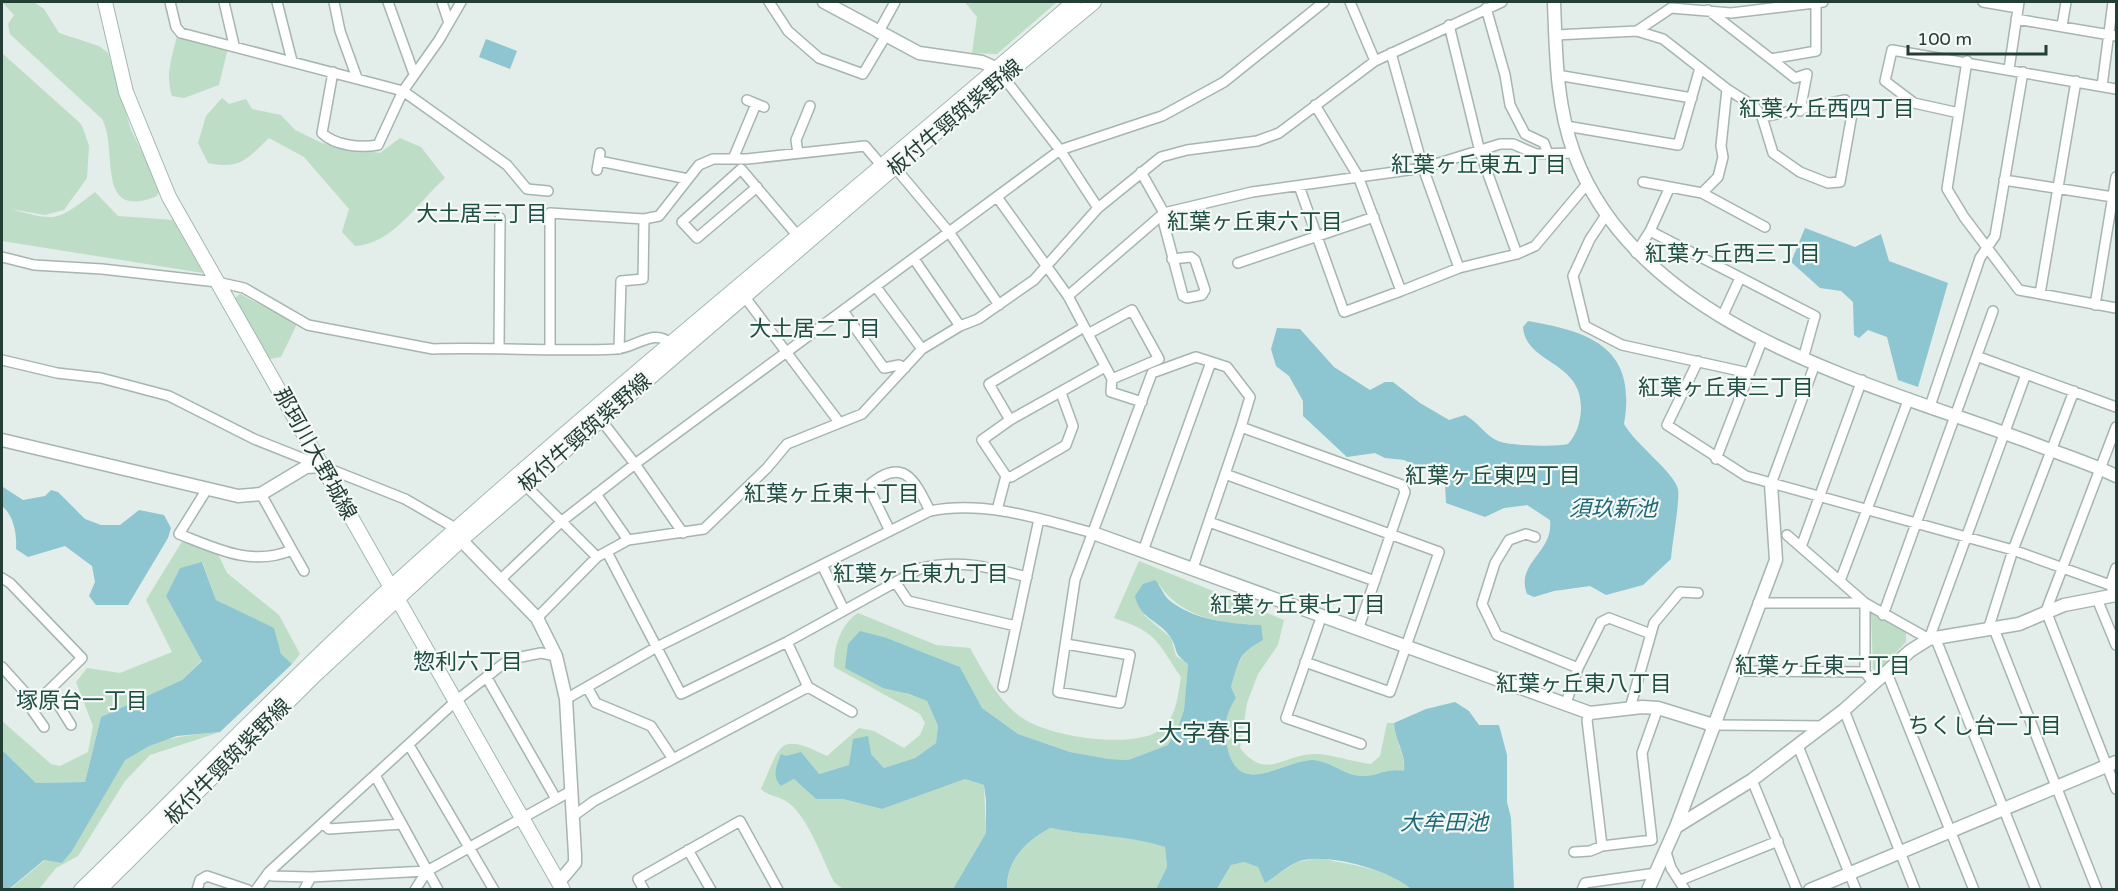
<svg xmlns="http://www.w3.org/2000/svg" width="2118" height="891" font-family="'Varela Round','Noto Sans JP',sans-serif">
	<rect width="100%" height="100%" fill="#e3ede9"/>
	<!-- green -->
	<path fill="#bdddc6" d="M2 2H34L44 9 59 33 99 46 108 53 131 130 160 188 157 196C94 222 119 149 102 119L10 34 8 24 14 15Z
		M965 2H1057L997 54 972 53 977 17Z
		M177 36 228 48 219 85 184 98 172 96C165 75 172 57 177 36Z
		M2 53 80 123 83 128 89 146 87 178 64 210 45 215 11 209C58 222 57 221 95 192L118 216 173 220 203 273 2 241Z
		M222 98 229 104 246 99 252 109 281 115 295 130 322 143 380 153 400 138 421 147 445 178C418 202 393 244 355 246L342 232 349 209 304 157 269 138C247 159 240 170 208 163L198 143 206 116Z
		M240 294 297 324 281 357 269 359 235 298Z
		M183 540 218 554 227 573 279 615 300 654 292 664 281 655 273 628 216 600 203 563 180 568 166 596 202 660 182 680 101 717 85 782 36 783 2 750V721L51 764 60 766 88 752 93 726 76 682 87 668 120 673 172 652 146 600Z
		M1139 561 1284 620 1278 645 1258 674 1247 703 1240 748C1266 781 1282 755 1314 754 1332 754 1352 762 1371 764L1380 756 1387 723H1394C1395 744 1405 750 1404 771 1384 768 1380 775 1364 776 1346 777 1328 759 1311 760 1280 762 1238 799 1227 746 1223 728 1226 713 1236 698L1231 687 1237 666 1261 625C1224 624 1180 618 1159 584L1144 615 1171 638 1176 656 1188 664 1184 710 1178 727 1168 745 1128 760 1109 759 1070 752 1018 734 982 708 960 667 887 638 866 677C885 689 906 692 927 701L938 726 936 743 915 758 884 768 871 754 850 765 818 774 801 753 781 786 794 779 816 799H843L882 809 965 779 984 785 986 833 953 889H843L834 882C823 860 807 814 786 801 778 796 768 796 761 789 781 745 777 731 827 756L859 728 874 731 904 748 920 735 925 723 920 714 834 667C834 647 840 625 858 613L936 645 970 648C984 673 996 697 1018 715 1044 737 1137 751 1163 728 1177 715 1178 694 1181 677 1156 640 1158 633 1114 618Z
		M1874 612 1906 632V642L1877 672 1873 669 1871 613Z
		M220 732 150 755 125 781 78 856 56 868 39 889 9 890 45 860 62 863 72 851C88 822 101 787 123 762 144 738 191 735 220 732Z
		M1050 828C1088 836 1127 835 1165 847L1167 867 1156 889 1007 890C1006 861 1026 841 1050 828Z
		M1319 858C1350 865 1387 868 1411 889L1217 890 1231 865 1244 862 1258 867 1265 882 1297 862Z"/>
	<!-- water -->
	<path fill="#8dc5d0" d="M486 39 517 51 510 69 479 57Z
		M1805 228 1855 247 1881 234 1889 261 1948 283 1918 387 1898 380 1887 337 1868 330 1859 338 1854 335 1853 302 1841 291 1820 288 1791 262Z
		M1528 321C1593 332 1637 349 1624 424 1635 444 1674 472 1678 489 1680 502 1672 543 1671 559L1643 585 1606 595 1590 586 1554 591 1534 597 1527 594C1515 562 1554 553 1550 520L1527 505 1504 508 1485 517 1446 503 1445 483 1435 475 1404 460 1385 458 1375 453 1347 457 1303 416V401L1289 376 1276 366 1271 349 1277 328 1300 329 1334 367 1370 390 1385 382H1393L1420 403 1449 420 1465 415C1477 421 1486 436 1498 441 1510 446 1555 447 1568 444 1577 434 1580 423 1581 410 1583 360 1526 365 1523 327Z
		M3 487 23 500 45 496 51 490 58 492 85 519 101 525H120L139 510 164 515 171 528 168 538 128 605H96L89 596 95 582 92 566 65 546 28 557 16 549C17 534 14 516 2 506Z
		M202 562 216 600 274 628 281 654 292 664 220 732 177 736 149 746 125 760 72 851 62 863 44 860 9 889H2V750L36 783 85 782 101 717 182 680 202 661 166 596 180 568Z
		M1155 580C1160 585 1163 594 1168 599 1191 620 1232 624 1261 625L1263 640C1238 653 1239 661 1231 687L1236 698C1226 713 1223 728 1227 746 1238 799 1280 762 1311 760 1328 759 1346 777 1363 776 1380 776 1383 768 1404 771 1406 751 1395 743 1394 723L1426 709 1455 702 1469 711 1479 725H1499L1507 755V802L1511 818 1514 889H1411C1390 870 1324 851 1297 862 1286 867 1275 877 1265 883L1258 867 1244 862 1231 865 1217 889H1156L1167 867 1165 847C1127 835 1088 836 1050 828 1026 841 1006 861 1007 889H953L986 833V800L984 785 965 779 882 809 843 799H816L794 779 781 786C771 776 777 765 781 754L786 756 801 752 819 774 849 765 853 739 868 736 871 754 884 768 915 758 936 743 938 726 927 701 909 694 883 688 845 668 848 644 860 631 887 638 960 667 982 708 1018 734 1070 752 1109 759 1128 760 1168 745 1178 727 1184 710 1188 664C1172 652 1179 652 1171 638 1159 619 1141 621 1135 596L1143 584Z"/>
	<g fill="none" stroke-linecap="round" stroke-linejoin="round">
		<defs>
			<path id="minor" d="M170 2 176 27 181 33 403 91 507 165 527 189 548 191
				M224 2 234 45
				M277 2 292 61
				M334 2 340 31 357 78
				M388 2 414 74
				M442 2 449 23
				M769 2 788 31 819 58 863 74 885 37
				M1350 2 1375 61
				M1983 2 2018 8
				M1486 8 1505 75 1510 105 1525 134 1544 143 1548 154
				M1708 10 1771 59 1816 51V2
				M2016 19 2116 36
				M1449 25 1480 152 1517 254
				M2062 26 2066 2
				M1637 31 1671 8 1731 13 1823 2
				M878 33 895 2
				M1555 35 1637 31 1663 39 1727 89 1755 107 1762 117 1773 153 1800 172 1828 183 1840 182 1852 114 1845 100 1762 117
				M1391 53 1423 168 1459 268
				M1771 59 1795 78 1807 74 1800 111
				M1967 61 1947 189 1964 217 2019 290 2116 308
				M2009 69 2019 2
				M333 72 322 133C335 146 361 148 378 145L403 91 439 40 461 2
				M1001 74 1060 150 1098 208
				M1557 75 1692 98
				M2102 86 2113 2
				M747 100 764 107
				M1315 105 1358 176 1401 291 1459 268 1517 254 1535 246 1587 184
				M1959 113 1914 103 1885 81 1892 50 2116 89
				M1566 126 1678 145 1700 68
				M798 153 796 140 810 106
				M733 159 756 104
				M599 161 688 179
				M892 164 949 232 999 305
				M597 170 600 153
				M1141 172 1164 213V224L1183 296 1187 298 1202 295 1205 290 1195 260 1191 257 1172 259
				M2004 180 2113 197
				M1643 182 1702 193 1765 227
				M1299 186 1344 312 1401 291
				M757 187 697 238 682 222 741 169 797 235
				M1702 193 1718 177 1723 157 1721 146 1727 89
				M997 197 1068 296 1112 379 1111 392 1142 402
				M1606 215 1590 239 1573 276 1585 326 1622 345 1749 373
				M644 219 659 216 699 165 713 159H747L865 146 882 166
				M1650 231 1669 189
				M1636 253 1650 231 1815 316 1803 359
				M2 257 34 265 102 269 217 282 244 288 308 325 433 349C494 347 555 352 616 349 636 348 654 327 671 344
				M914 259 960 326
				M1238 263 1374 217
				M876 287 922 349
				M741 292 839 422
				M2040 294 2076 81
				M1068 296 1164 213 1252 192 1423 168 1500 144H1513L1536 154 1574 153
				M2095 305 2116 177
				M843 311 884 368 899 365 905 368
				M1722 317 1740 278
				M1088 334 1132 310 1159 359 1112 379
				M499 347 500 218
				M550 349V213L644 219 643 279 621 281 619 349
				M1979 357 2116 407
				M2 360 57 373 101 378 169 396 254 439 405 499 457 529
				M1698 361 1667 425 1746 476 2013 550 2110 585
				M1930 406 1980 258 1995 236 2023 72
				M598 416 635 464 683 533
				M1010 420 989 384 1084 327
				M2116 427 2046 611 2116 789
				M1716 459 1763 338
				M1225 474 1439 552 1390 692 1305 662
				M1006 476 982 440 1010 420 1105 367
				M1006 476 1011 477 1066 445 1073 426 1061 393
				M1771 484 1815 364
				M525 485 597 557
				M207 489 179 534C217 549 252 567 292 550L261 494
				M596 494 628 540
				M997 510 1006 476
				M1209 522 1375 581
				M890 531 868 486C904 455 915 481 930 511
				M1787 535 1865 603 1929 639 2026 374
				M1535 537 1526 534 1509 540 1495 563 1482 604 1497 635 1578 668
				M1801 547 1862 380
				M292 550 304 571
				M1143 551 1211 362
				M607 552 681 694 787 642 921 568C959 559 989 567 1027 577
				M822 565 844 610
				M1193 568 1241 427 1402 485 1405 492 1359 627
				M2 578 10 583 82 658 39 700 30 698 2 667
				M501 579 562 521 635 464 1060 150 1162 116 1224 82 1324 2
				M1840 581 1909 398
				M896 583 908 601 1016 626
				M2112 588 2110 585 2116 568
				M2097 599 2116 645
				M1758 603H1865V672L1874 684
				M1322 615 1286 718 1361 744
				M1883 615 1993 311
				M537 618 597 557 628 540 704 529 767 468 787 444 862 414 922 349 960 326 978 319 1034 280 1098 208 1161 157 1187 150 1257 141 1279 133 1375 61 1502 2
				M1994 629 2097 890
				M1988 630 2013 550 2074 391
				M1935 637 2036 890
				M1066 644 1130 655 1120 703 1058 692 1075 580 1152 373 1196 357 1227 367 1250 397 1241 427
				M1734 671 1865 672
				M1887 673 1974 890
				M487 678 555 797
				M587 687 596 703 651 726 673 759
				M808 687 852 712
				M1003 687 1039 519
				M50 691 71 725
				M566 699 655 648 930 511C984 500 1041 519 1093 533
				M35 701 30 707 44 727
				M1566 703 1578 668 1601 622 1609 618 1651 634
				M1630 708 1654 623 1680 592 1698 593
				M1844 710 1915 890
				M1590 713 1587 720 1602 846 1652 840 1642 753 1658 708
				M1713 725 1823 726
				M409 745 494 890
				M1798 746 1856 890
				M376 777 438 890
				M1752 780 1797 890
				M572 817 594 801 808 687 787 642
				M324 824 329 829 402 824
				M688 850 711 890
				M1574 852 1590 851 1602 846
				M1666 852 1671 868 1685 890
				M269 872 272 876 311 877 427 871 571 791
				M1681 880 1778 841
				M197 890 200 880 207 876 248 890
				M256 890 269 872 457 700 503 664 511 659 541 653 556 656
				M304 890 311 877
				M415 890 427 871
				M644 890 638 879 740 821 778 890
				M1582 890 1585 883 1656 873"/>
			<path id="tertiary" d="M824 2 919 53 982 62 998 69
				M1554 2C1556 53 1556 104 1574 153 1641 334 1884 386 2045 448 2069 457 2094 465 2116 476
				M2 440 238 496 261 494 306 467 323 466
				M1093 533 1590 713 1642 707 1658 708 1713 725
				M461 540 537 618 556 656 566 699 575 855V863L559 882
				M1676 827 1752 780 1844 710 1910 651 1929 639 2019 624 2064 605 2116 595
				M1648 890 1676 827 1776 560 1771 484
				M1810 890 2116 762"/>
			<path id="secondary" d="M105 2 126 92 169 197 563 890
				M81 890C184 790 282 687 388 590 611 387 847 199 1074 2
				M99 890 316 674 461 540 895 167 1094 2"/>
		</defs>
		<!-- minor casing -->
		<use href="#minor" stroke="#a6b5b0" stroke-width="12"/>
		<!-- tertiary casing -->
		<use href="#tertiary" stroke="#a6b5b0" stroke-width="15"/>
		<!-- secondary casing -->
		<use href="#secondary" stroke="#a2b8b0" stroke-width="16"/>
		<!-- minor -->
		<use href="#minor" stroke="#fff" stroke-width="9"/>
		<!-- tertiary -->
		<use href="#tertiary" stroke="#fff" stroke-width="12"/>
		<!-- secondary -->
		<use href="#secondary" stroke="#fff" stroke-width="14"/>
	</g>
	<g text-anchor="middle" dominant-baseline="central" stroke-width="4.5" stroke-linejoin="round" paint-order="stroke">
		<!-- street labels -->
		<g font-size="21" fill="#233e37" stroke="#f4f9f6">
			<text transform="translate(955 118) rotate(-40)">板付牛頸筑紫野線</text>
			<text transform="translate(585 433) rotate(-41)">板付牛頸筑紫野線</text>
			<text transform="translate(315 454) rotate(61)">那珂川大野城線</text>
			<text transform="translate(228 762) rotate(-45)">板付牛頸筑紫野線</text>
		</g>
		<!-- neighbourhood labels -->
		<g font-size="22" fill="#1f4f44" stroke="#f4f9f6">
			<text x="1827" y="109">紅葉ヶ丘西四丁目</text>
			<text x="1479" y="165">紅葉ヶ丘東五丁目</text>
			<text x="482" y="214">大土居三丁目</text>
			<text x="1255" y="222">紅葉ヶ丘東六丁目</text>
			<text x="1733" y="254">紅葉ヶ丘西三丁目</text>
			<text x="815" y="329">大土居二丁目</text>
			<text x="1726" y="388">紅葉ヶ丘東三丁目</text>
			<text x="1493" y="476">紅葉ヶ丘東四丁目</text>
			<text x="832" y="494">紅葉ヶ丘東十丁目</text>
			<text x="921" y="574">紅葉ヶ丘東九丁目</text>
			<text x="1298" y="605">紅葉ヶ丘東七丁目</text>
			<text x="468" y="662">惣利六丁目</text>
			<text x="1823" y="666">紅葉ヶ丘東二丁目</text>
			<text x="1584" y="684">紅葉ヶ丘東八丁目</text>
			<text x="82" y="701">塚原台一丁目</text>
			<text x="1985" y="726">ちくし台一丁目</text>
		</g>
		<!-- water labels -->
		<g font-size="22" font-style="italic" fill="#1e6978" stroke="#f4f9f6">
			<text x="1613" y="509">須玖新池</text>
			<text x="1444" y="823">大牟田池</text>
		</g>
		<!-- quarter labels -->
		<g font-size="24" fill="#1f4f44" stroke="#f4f9f6">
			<text x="1206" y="733">大字春日</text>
		</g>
	</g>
	<!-- border -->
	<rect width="2118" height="891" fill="none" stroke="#233e37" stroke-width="6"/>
	<!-- scale -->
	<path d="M1908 45v9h138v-9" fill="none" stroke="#233e37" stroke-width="3"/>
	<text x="1917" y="45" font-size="18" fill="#233e37" stroke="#f4f9f6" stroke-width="4.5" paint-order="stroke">100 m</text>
</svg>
